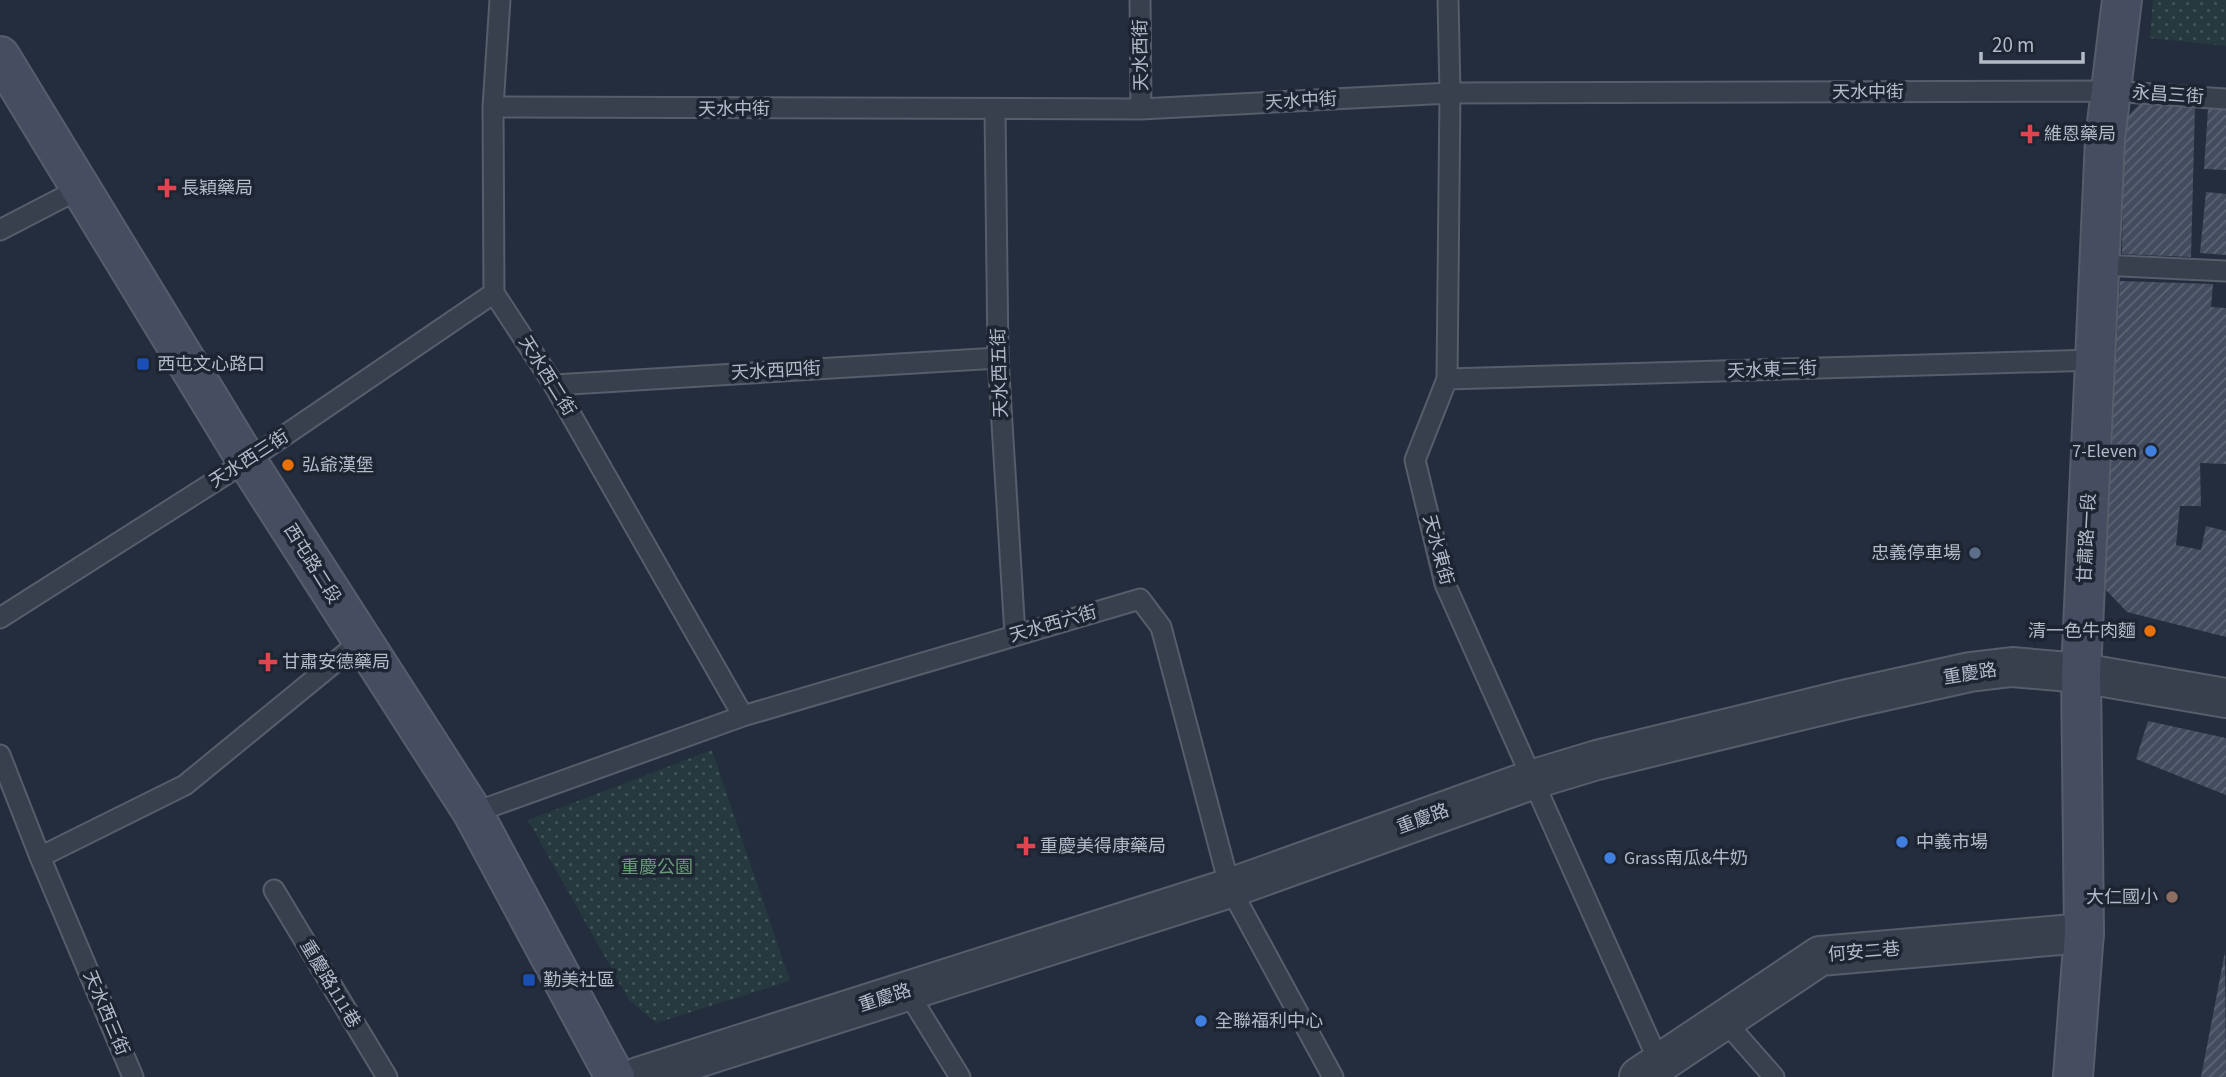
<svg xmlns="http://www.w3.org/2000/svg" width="2226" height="1077" font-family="'Source Sans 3','Noto Sans TC',sans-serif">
	<defs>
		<pattern id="park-dots" width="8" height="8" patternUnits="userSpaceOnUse" patternTransform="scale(1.75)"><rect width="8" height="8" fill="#26393e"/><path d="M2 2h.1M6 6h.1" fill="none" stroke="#435458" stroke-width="1.8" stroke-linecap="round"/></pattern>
		<pattern id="building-hatch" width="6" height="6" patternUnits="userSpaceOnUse" patternTransform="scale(1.75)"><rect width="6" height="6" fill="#434c5f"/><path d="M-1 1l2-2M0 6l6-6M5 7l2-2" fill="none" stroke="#5c6474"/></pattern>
	</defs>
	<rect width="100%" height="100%" fill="#242d3d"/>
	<!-- park -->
	<path fill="url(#park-dots)" d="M2153 0H2226V46L2150 38Z
		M712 750 790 981 656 1023 629 1000 528 820Z"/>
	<!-- building -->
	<path fill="url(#building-hatch)" d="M2141 103 2195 105 2191 257 2122 254 2124 120Z
		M2208 108 2226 109V170L2204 169Z
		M2206 192 2226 194V255L2200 253Z
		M2120 281 2213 284 2211 307 2226 308V464L2200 463 2201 506H2180L2176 545 2201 550 2206 526 2226 531V637L2127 612 2104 588Z
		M2148 721 2226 738V795L2136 759Z
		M2225 952 2226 1077H2201Z"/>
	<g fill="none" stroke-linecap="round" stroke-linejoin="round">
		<defs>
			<path id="lane" d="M500 0 493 107 494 293 554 385 743 716
				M1140 0 1141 109
				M1448 0 1450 93 1447 379 1415 460 1445 584 1659 1062
				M493 107 1141 109 1450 93 2110 91 2226 99
				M995 110 998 358 1015 635
				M0 230 81 188
				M2101 265 2226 271
				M1447 379 2096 360
				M554 385 998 358
				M0 618 247 461 494 293
				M0 755 40 857 133 1077
				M473 813 743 716 1140 599 1161 627 1230 888 1333 1077
				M40 857 185 785 361 641
				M274 890 387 1077
				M907 991 960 1077
				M1723 1019 1774 1077"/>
			<path id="street" d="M638 1077 1230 888 1534 779 1597 760 1848 699 1970 672 2012 667 2081 673 2226 698
				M1639 1077 1820 956 2084 933"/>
			<path id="secondary" d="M0 56 247 461 473 813 615 1077
				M2073 1077 2084 933 2081 673 2105 139 2122 0"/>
		</defs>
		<!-- lane casing -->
		<use href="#lane" stroke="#565d6b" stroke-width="23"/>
		<!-- street casing -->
		<use href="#street" stroke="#565d6b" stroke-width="42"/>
		<!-- secondary casing -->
		<use href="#secondary" stroke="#565d6b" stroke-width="42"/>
		<!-- lane -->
		<use href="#lane" stroke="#383f4d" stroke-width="19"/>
		<!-- street -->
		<use href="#street" stroke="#383f4d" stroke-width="38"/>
		<!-- secondary -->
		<use href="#secondary" stroke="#464d60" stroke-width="38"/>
	</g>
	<!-- markers -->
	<g fill="#e0444e" stroke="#1d2432" stroke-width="2.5">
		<path d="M2026.5 123.5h7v7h7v7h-7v7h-7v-7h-7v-7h7z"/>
		<path d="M163.5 177.5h7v7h7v7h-7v7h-7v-7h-7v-7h7z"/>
		<path d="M264.5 651.5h7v7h7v7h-7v7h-7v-7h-7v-7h7z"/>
		<path d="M1022.5 835.5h7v7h7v7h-7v7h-7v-7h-7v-7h7z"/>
	</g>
	<g fill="#1a4fb4" stroke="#1d2432" stroke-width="2.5">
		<rect x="136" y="357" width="14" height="14" rx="3.5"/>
		<rect x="522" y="973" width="14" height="14" rx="3.5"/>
	</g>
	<g fill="#3f7fe0" stroke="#1d2432" stroke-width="2.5">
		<circle cx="2151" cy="451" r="7"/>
		<circle cx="1902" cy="842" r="7"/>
		<circle cx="1610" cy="858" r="7"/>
		<circle cx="1201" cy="1021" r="7"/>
	</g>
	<g fill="#e8710a" stroke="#1d2432" stroke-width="2.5">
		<circle cx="288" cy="465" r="7"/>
		<circle cx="2150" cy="631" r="7"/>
	</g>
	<circle fill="#5c6f8a" stroke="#1d2432" stroke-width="2.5" cx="1975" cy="553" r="7"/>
	<circle fill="#8d6e63" stroke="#1d2432" stroke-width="2.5" cx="2172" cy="897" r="7"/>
	<g text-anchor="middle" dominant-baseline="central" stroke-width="7" stroke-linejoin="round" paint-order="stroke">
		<!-- street labels -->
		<g font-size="18" fill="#b3bac8" stroke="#1d2432">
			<text transform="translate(1141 55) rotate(-91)">天水西街</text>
			<text x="1868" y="92">天水中街</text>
			<text transform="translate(2168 95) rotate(4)">永昌三街</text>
			<text transform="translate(1301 101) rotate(-3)">天水中街</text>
			<text x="734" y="109">天水中街</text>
			<text transform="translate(1772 370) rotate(-2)">天水東二街</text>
			<text transform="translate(776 371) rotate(-3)">天水西四街</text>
			<text transform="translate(1000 373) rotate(-92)">天水西五街</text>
			<text transform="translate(547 376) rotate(58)">天水西二街</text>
			<text transform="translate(249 459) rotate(-33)">天水西三街</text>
			<text transform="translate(2087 538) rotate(-87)">甘肅路一段</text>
			<text transform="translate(1438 550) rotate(75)">天水東街</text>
			<text transform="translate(312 564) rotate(58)">西屯路二段</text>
			<text transform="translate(1053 624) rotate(-16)">天水西六街</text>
			<text transform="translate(1970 674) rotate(-9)">重慶路</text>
			<text transform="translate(1423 819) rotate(-20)">重慶路</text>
			<text transform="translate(1864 952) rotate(-5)">何安二巷</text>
			<text transform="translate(330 984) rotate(59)">重慶路111巷</text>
			<text transform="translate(885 998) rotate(-18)">重慶路</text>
			<text transform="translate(106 1013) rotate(67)">天水西三街</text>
		</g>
		<!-- poi labels -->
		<g font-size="18" fill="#b3bac8" stroke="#1d2432" text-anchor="start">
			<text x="2044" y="134">維恩藥局</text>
			<text x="181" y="188">長穎藥局</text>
			<text x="157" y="364">西屯文心路口</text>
			<text x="2137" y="451" text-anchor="end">7-Eleven</text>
			<text x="302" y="465">弘爺漢堡</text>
			<text x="1961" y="553" text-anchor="end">忠義停車場</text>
			<text x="2136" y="631" text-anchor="end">清一色牛肉麵</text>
			<text x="282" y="662">甘肅安德藥局</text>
			<text x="1916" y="842">中義市場</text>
			<text x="1040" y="846">重慶美得康藥局</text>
			<text x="1624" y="858">Grass南瓜&amp;牛奶</text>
			<text x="2158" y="897" text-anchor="end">大仁國小</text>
			<text x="543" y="980">勤美社區</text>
			<text x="1215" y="1021">全聯福利中心</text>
		</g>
		<!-- park labels -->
		<g font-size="18" fill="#6a9979" stroke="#1d2432">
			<text x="657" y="867">重慶公園</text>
		</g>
	</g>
	<!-- scale -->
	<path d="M1981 52v10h102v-10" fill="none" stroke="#b3bac8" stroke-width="3.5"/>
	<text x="1992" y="52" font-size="21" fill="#b3bac8" stroke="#1d2432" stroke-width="5" paint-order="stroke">20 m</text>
</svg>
